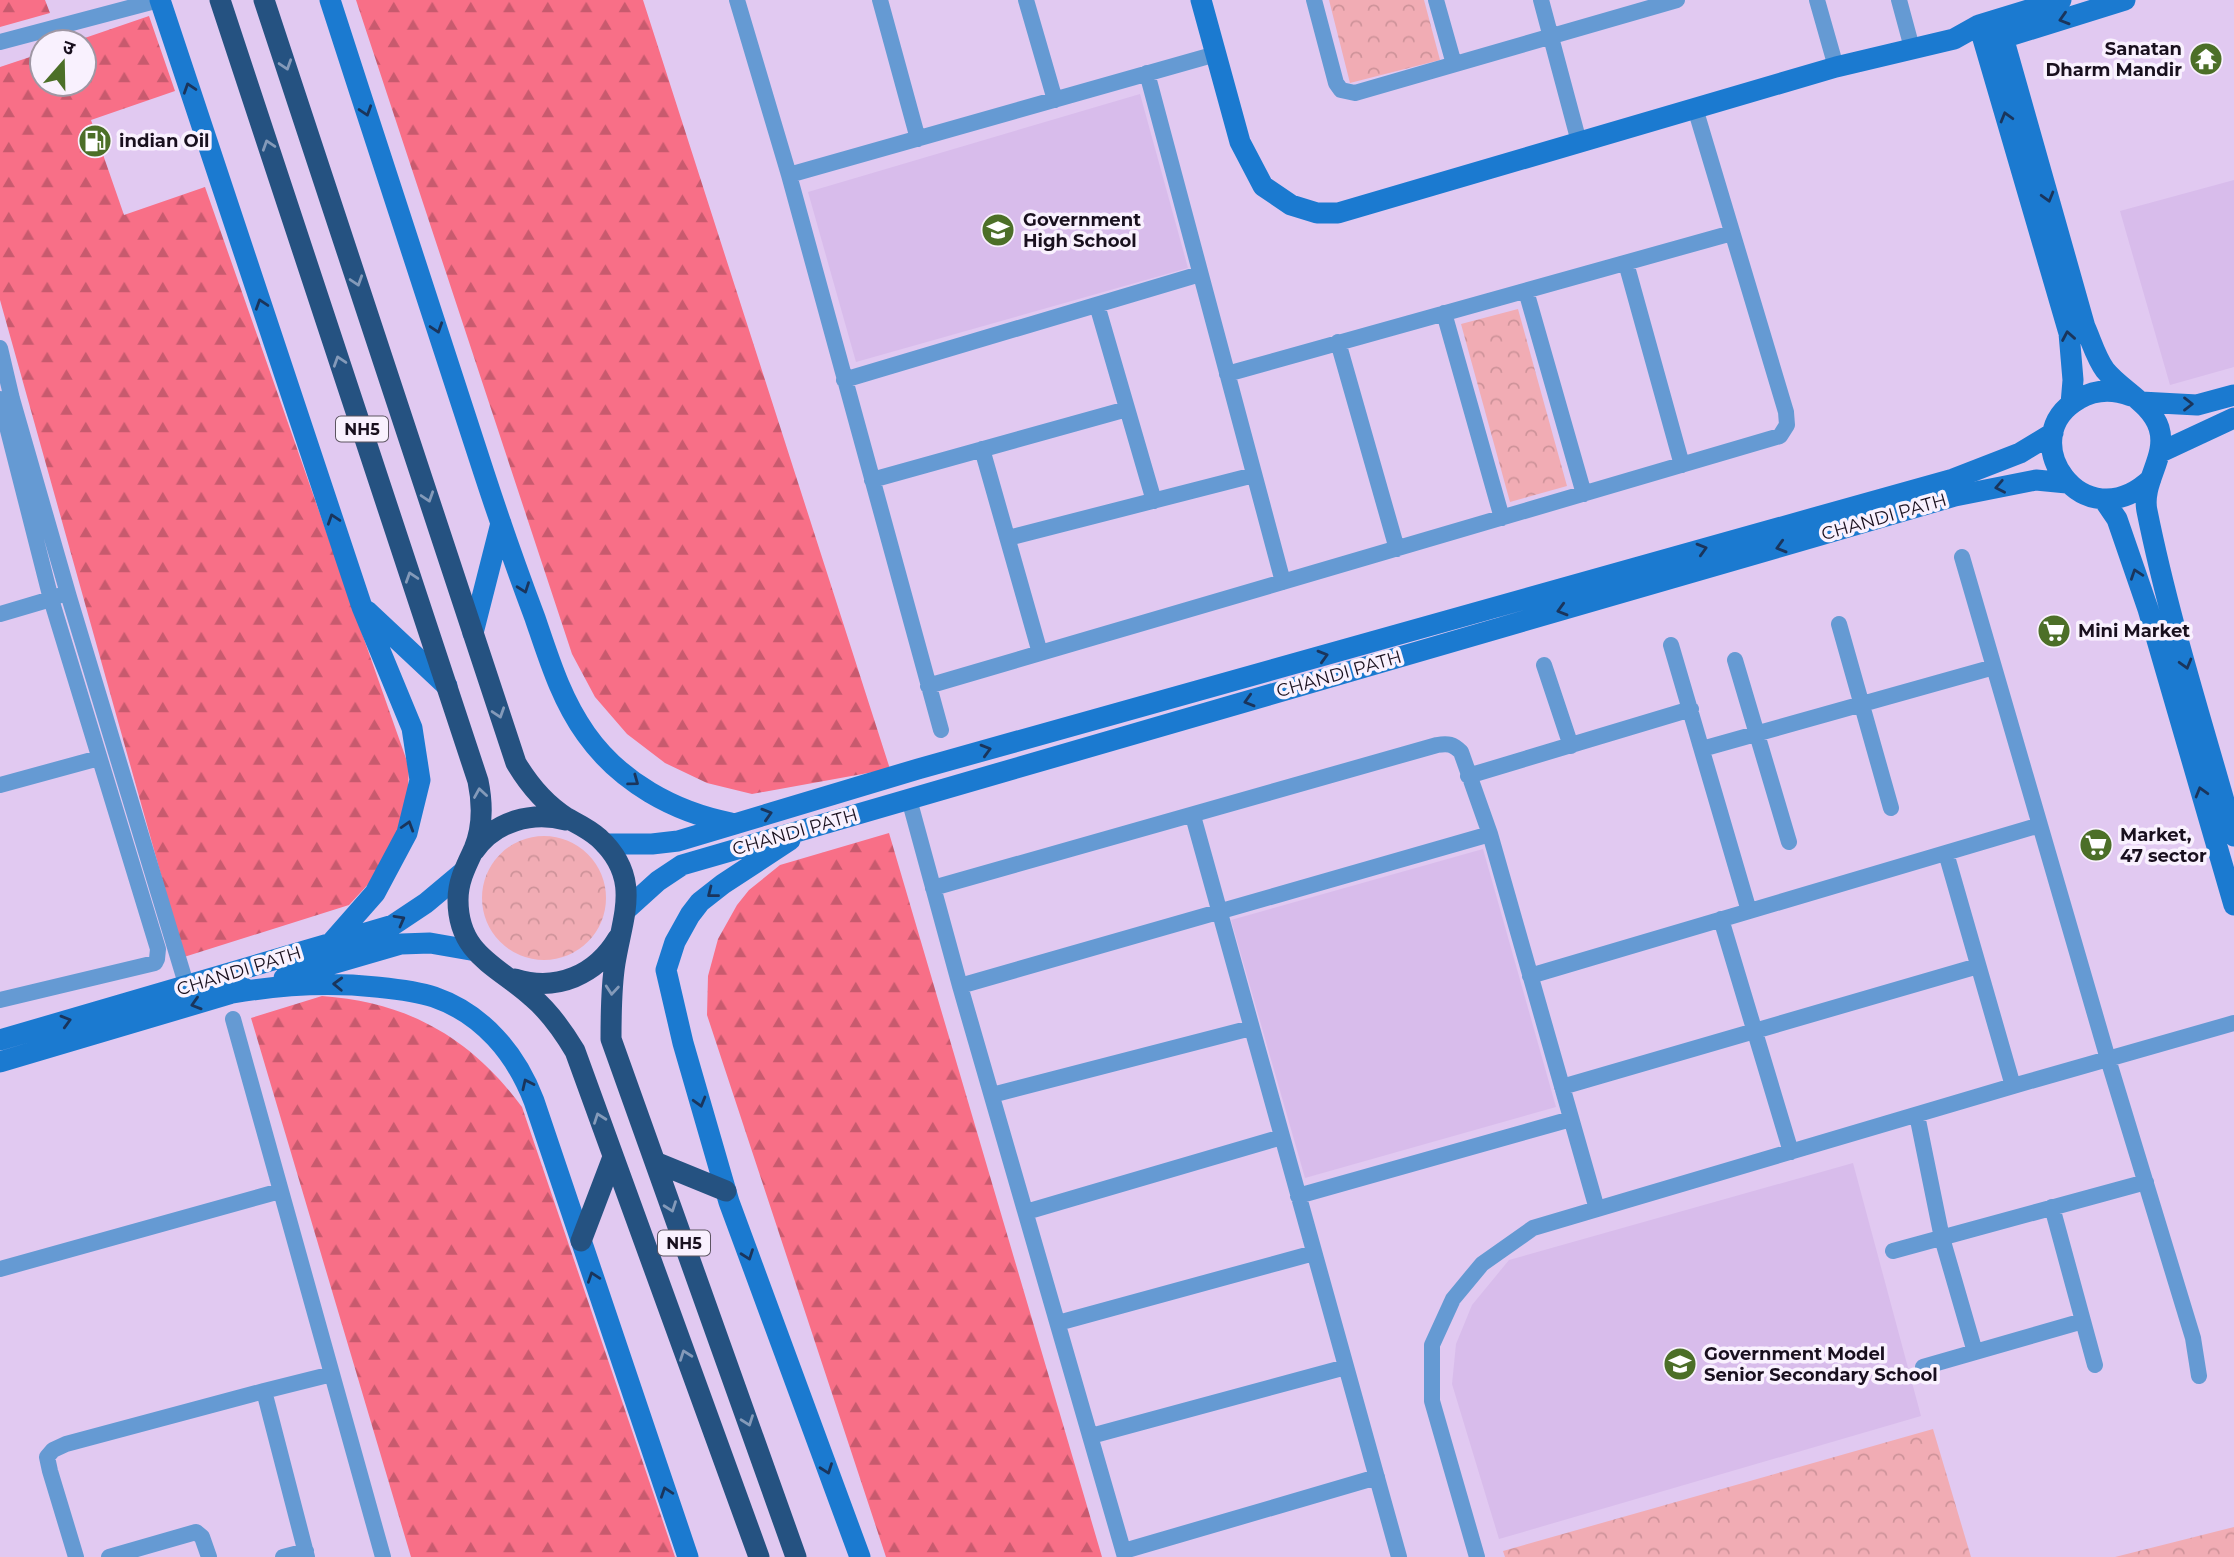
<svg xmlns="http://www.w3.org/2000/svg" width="2234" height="1557" font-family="Montserrat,'Noto Sans Devanagari',sans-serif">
	<defs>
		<pattern id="forest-firs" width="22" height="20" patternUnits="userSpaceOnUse" patternTransform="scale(1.75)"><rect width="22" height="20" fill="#f86f87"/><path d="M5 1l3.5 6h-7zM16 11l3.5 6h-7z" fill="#c85a6e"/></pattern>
		<pattern id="park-crowns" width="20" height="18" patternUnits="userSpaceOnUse" patternTransform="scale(1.75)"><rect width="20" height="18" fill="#f1acb4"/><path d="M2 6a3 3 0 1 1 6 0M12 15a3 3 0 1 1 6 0" fill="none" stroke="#ce939a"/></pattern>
	</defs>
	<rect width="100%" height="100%" fill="#e1c9f1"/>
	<!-- built -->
	<path fill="#d8bceb" d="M1140 94 1188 268 856 362 808 192Z
		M2234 180V367L2170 385 2120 211Z
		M1483 849 1556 1107 1305 1178 1231 920Z
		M1853 1163 1921 1416 1499 1539 1452 1384 1456 1344 1472 1305 1509 1260Z"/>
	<!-- forest -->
	<path fill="url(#forest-firs)" d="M0 0H45L50 13 0 27Z
		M356 0H643L890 769 752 794 707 783 665 763 627 734 595 697 572 654Z
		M149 16 175 91 91 120 124 215 205 187 409 767 408 788 399 829 373 879 349 905 184 957 0 300V67L42 53V84H84V42H73Z
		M889 833 1102 1557H886L707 1015 708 976 718 939 737 905 749 890 780 865Z
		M322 996C408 1002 471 1038 522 1107L675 1557H411L251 1018Z"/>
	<!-- park -->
	<path fill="url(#park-crowns)" d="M1329 0H1424L1440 60 1350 83Z
		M1518 309 1567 486 1510 502 1461 324Z
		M482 898a62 62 0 1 1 124 0a62 62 0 1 1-124 0Z
		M1933 1429 1971 1557H1505L1503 1551Z
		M2234 1527V1557H2115Z"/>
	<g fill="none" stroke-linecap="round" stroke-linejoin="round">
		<!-- street -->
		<path stroke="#659ad3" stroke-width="16" d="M737 0 789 175 941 730
			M880 0 918 139
			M1026 0 1055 100
			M1314 0 1336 83 1341 90 1355 93 1677 0
			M1436 0 1454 64
			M1541 0 1579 142
			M1817 0 1836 67
			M1899 0 1912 48
			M0 42 159 0
			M1147 73 1283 582
			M789 175 1216 54
			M1626 263 1682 465
			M1526 291 1584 494
			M1097 305 1154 501
			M1444 313 1502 518
			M1338 342 1397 549
			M0 348 12 399 69 597 187 987
			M1227 374 1732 233
			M844 380 1200 274
			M0 399 51 599 58 596
			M982 449 1040 653
			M872 480 1127 409
			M1008 538 1254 475
			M1962 557 2108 1059 2193 1338 2199 1376
			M0 614 51 599 158 949 157 959 155 963 0 1000
			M1839 624 1891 808
			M1671 645 1749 911
			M1735 660 1789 842
			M1544 665 1571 746
			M928 686 1780 436 1787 425 1786 412 1695 108
			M1702 749 1994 667
			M1468 776 1691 709
			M0 785 99 758
			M909 799 960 986 1125 1557
			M1193 816 1399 1557
			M1946 853 2013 1086
			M933 888 1437 745C1448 743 1453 744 1461 752L1490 834 1597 1209
			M1721 919 1791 1152
			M1530 976 2040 825
			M960 986 1490 834
			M233 1019 383 1557
			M1562 1087 1978 966
			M992 1095 1251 1028
			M1917 1115 1942 1238 1975 1352
			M1298 1196 1571 1119
			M2052 1207 2095 1365
			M1026 1212 1282 1137
			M1893 1251 2146 1182
			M0 1269 280 1191
			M1058 1323 1314 1253
			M1923 1367 2083 1321
			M1091 1436 1346 1367
			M1124 1551 1377 1477
			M76 1557 50 1471 47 1457 53 1450 66 1444 264 1391
			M109 1557 196 1532 202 1537 209 1557
			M283 1557 306 1551
			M307 1557 264 1391 332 1374
			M1477 1557 1432 1401V1345L1453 1299 1482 1264 1533 1228 2013 1086 2234 1023"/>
		<!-- secondary -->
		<path stroke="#1b7ad0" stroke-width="21" d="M160 0 362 607 412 728 420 780 407 833 375 893 331 943
			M330 0C381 158 433 316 484 473 500 522 517 570 535 618 549 659 561 699 586 734 620 782 674 812 731 823
			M1201 0 1240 142 1263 186 1291 205 1317 213H1338L1836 67 1954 39 1979 25 2061 0
			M1996 20 2003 37 2085 327C2091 340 2096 358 2105 370 2121 390 2151 403 2159 428 2168 457 2141 482 2147 511 2169 620 2204 728 2234 836
			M1979 25 2069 333 2073 380 2071 404
			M1990 42 2125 0
			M2131 396C2113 389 2096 389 2079 399 2011 437 2083 543 2151 479
			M2141 402 2197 405 2234 395
			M2161 452 2234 418
			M2104 500 2117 519 2148 609 2234 905
			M367 611 447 686
			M473 633 501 523
			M790 840 723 884 700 902 690 915 675 942 666 970 683 1043 729 1202 860 1557
			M605 844H652L678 841 918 769 1953 479 2020 453 2053 433
			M627 909 658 881 682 865 1955 496 2036 480 2067 483
			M284 978 401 944 430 943 476 951
			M233 993C280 985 328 982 376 987 395 989 416 991 434 997 483 1014 516 1054 534 1101L688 1557
			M0 1040 393 925 426 903 463 872
			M0 1062 246 989"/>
		<!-- highway -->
		<path stroke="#255281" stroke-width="21" d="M220 0 478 781C483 805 483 827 474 849 466 866 458 881 458 900 458 955 498 966 532 997 550 1012 563 1031 575 1051L759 1557
			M264 0 516 763C529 785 545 804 567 818 578 824 589 829 599 838 642 878 623 914 615 963 611 988 611 1014 611 1039L796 1557
			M474 851C495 821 532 811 566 820
			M515 979C557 992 596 975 618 938
			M655 1162 726 1191
			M581 1241 613 1157"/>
	</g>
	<!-- one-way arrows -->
	<defs><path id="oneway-chevron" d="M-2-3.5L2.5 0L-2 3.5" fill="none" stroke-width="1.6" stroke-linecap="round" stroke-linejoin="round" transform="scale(1.75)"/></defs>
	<g stroke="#1a355c">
		<use href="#oneway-chevron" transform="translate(2064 19) rotate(163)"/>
		<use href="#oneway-chevron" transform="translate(189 88) rotate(-108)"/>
		<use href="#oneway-chevron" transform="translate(366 111) rotate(72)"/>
		<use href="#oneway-chevron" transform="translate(2006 117) rotate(-106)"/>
		<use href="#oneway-chevron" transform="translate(2048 197) rotate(74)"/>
		<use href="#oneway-chevron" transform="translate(261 304) rotate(-108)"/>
		<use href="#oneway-chevron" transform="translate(437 328) rotate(72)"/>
		<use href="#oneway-chevron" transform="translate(2068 336) rotate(-100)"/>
		<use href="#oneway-chevron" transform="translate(2188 404)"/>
		<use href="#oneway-chevron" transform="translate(2000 487) rotate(169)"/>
		<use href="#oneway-chevron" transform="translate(333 519) rotate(-108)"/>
		<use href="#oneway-chevron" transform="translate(1781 547) rotate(164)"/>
		<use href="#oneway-chevron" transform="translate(1702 549) rotate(-16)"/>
		<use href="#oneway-chevron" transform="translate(2136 574) rotate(-109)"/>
		<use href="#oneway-chevron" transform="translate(524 588) rotate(70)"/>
		<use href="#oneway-chevron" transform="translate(1562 610) rotate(164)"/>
		<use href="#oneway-chevron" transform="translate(1323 656) rotate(-16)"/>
		<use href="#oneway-chevron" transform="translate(2186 664) rotate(74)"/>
		<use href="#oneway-chevron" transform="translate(1249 701) rotate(164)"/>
		<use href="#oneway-chevron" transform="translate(986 750) rotate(-16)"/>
		<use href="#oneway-chevron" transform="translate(634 781) rotate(36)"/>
		<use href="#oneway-chevron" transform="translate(2201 792) rotate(-106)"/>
		<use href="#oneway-chevron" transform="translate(767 814) rotate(-17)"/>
		<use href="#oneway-chevron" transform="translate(408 826) rotate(-73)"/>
		<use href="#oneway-chevron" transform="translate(712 893) rotate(142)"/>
		<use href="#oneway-chevron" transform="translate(400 920) rotate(-29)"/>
		<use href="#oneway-chevron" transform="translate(338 984) rotate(-178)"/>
		<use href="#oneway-chevron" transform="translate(196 1004) rotate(163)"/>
		<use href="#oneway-chevron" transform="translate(66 1021) rotate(-16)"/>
		<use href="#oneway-chevron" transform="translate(527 1084) rotate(-115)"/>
		<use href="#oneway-chevron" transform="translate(700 1102) rotate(74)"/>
		<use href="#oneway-chevron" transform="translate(748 1255) rotate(70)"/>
		<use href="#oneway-chevron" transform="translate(593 1277) rotate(-109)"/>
		<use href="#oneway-chevron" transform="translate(827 1469) rotate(70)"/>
		<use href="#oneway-chevron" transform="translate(666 1492) rotate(-109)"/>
	</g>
	<g stroke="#849ab9">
		<use href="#oneway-chevron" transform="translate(286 65) rotate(72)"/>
		<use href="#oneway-chevron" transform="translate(268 145) rotate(-108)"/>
		<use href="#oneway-chevron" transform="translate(357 281) rotate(72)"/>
		<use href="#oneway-chevron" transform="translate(339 361) rotate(-108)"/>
		<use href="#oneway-chevron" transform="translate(428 497) rotate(72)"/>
		<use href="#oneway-chevron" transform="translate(411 577) rotate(-108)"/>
		<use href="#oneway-chevron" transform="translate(499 713) rotate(72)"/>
		<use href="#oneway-chevron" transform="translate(480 793) rotate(-99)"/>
		<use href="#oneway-chevron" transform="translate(612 990) rotate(95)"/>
		<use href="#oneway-chevron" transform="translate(599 1118) rotate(-110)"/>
		<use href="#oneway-chevron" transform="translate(671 1207) rotate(70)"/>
		<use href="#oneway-chevron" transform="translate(685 1355) rotate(-110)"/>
		<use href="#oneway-chevron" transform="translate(748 1421) rotate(70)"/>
	</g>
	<!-- icons -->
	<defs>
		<symbol id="temple-disc" viewBox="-11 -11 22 22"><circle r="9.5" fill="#4c6f28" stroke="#f9f1fe"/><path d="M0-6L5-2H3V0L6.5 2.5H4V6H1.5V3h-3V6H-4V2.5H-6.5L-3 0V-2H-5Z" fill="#fff"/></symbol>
		<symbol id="fuel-disc" viewBox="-11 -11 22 22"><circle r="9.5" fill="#4c6f28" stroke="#f9f1fe"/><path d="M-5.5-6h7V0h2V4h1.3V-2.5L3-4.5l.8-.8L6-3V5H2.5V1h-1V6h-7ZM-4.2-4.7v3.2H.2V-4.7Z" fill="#fff"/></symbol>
		<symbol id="school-disc" viewBox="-11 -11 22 22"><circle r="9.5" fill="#4c6f28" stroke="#f9f1fe"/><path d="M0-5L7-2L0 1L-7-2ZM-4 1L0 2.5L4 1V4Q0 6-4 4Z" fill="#fff"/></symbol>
		<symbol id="supermarket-disc" viewBox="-11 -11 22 22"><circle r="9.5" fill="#4c6f28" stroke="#f9f1fe"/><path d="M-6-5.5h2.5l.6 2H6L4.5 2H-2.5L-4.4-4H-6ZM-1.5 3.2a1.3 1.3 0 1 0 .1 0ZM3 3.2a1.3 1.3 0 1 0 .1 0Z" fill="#fff"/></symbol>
	</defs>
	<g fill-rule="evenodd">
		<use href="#temple-disc" x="2187" y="40" width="38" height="38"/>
		<use href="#fuel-disc" x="76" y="122" width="38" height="38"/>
		<use href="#school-disc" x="979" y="211" width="38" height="38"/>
		<use href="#supermarket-disc" x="2035" y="612" width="38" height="38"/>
		<use href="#supermarket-disc" x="2077" y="826" width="38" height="38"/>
		<use href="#school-disc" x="1661" y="1345" width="38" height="38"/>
	</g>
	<g text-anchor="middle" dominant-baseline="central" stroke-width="7" stroke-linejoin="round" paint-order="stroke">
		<!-- shield labels -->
		<g fill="#f9f1fe" stroke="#5c5461" stroke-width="2">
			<rect x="336" y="416.5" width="52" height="25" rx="5"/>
			<rect x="658" y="1230.5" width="52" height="25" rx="5"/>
		</g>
		<g font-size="16" font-weight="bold" fill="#19101e">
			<text x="362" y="429">NH5</text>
			<text x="684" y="1243">NH5</text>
		</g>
		<!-- poi labels -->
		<g font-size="18" font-weight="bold" fill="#19101e" stroke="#f9f1fe" text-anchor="start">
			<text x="2182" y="49" text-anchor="end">Sanatan<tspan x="2182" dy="21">Dharm Mandir</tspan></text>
			<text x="119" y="141">indian Oil</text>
			<text x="1023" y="220">Government<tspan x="1023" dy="21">High School</tspan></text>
			<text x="2078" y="631">Mini Market</text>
			<text x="2120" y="835">Market,<tspan x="2120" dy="21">47 sector</tspan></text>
			<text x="1704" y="1354">Government Model<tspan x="1704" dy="21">Senior Secondary School</tspan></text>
		</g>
		<!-- street labels -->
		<g font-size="18" fill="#19101e" stroke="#f9f1fe">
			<text transform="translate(1884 517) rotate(-16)">CHANDI PATH</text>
			<text transform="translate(1339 674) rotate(-16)">CHANDI PATH</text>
			<text transform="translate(795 832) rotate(-16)">CHANDI PATH</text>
			<text transform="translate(239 971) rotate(-17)">CHANDI PATH</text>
		</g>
	</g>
	<!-- north arrow -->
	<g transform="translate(63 63) rotate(20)"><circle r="33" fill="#f9f1fe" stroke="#9f97a4" stroke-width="2"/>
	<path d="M0-5L12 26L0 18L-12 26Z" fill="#4c6f28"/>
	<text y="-10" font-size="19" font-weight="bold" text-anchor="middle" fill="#19101e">उ</text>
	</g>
</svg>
